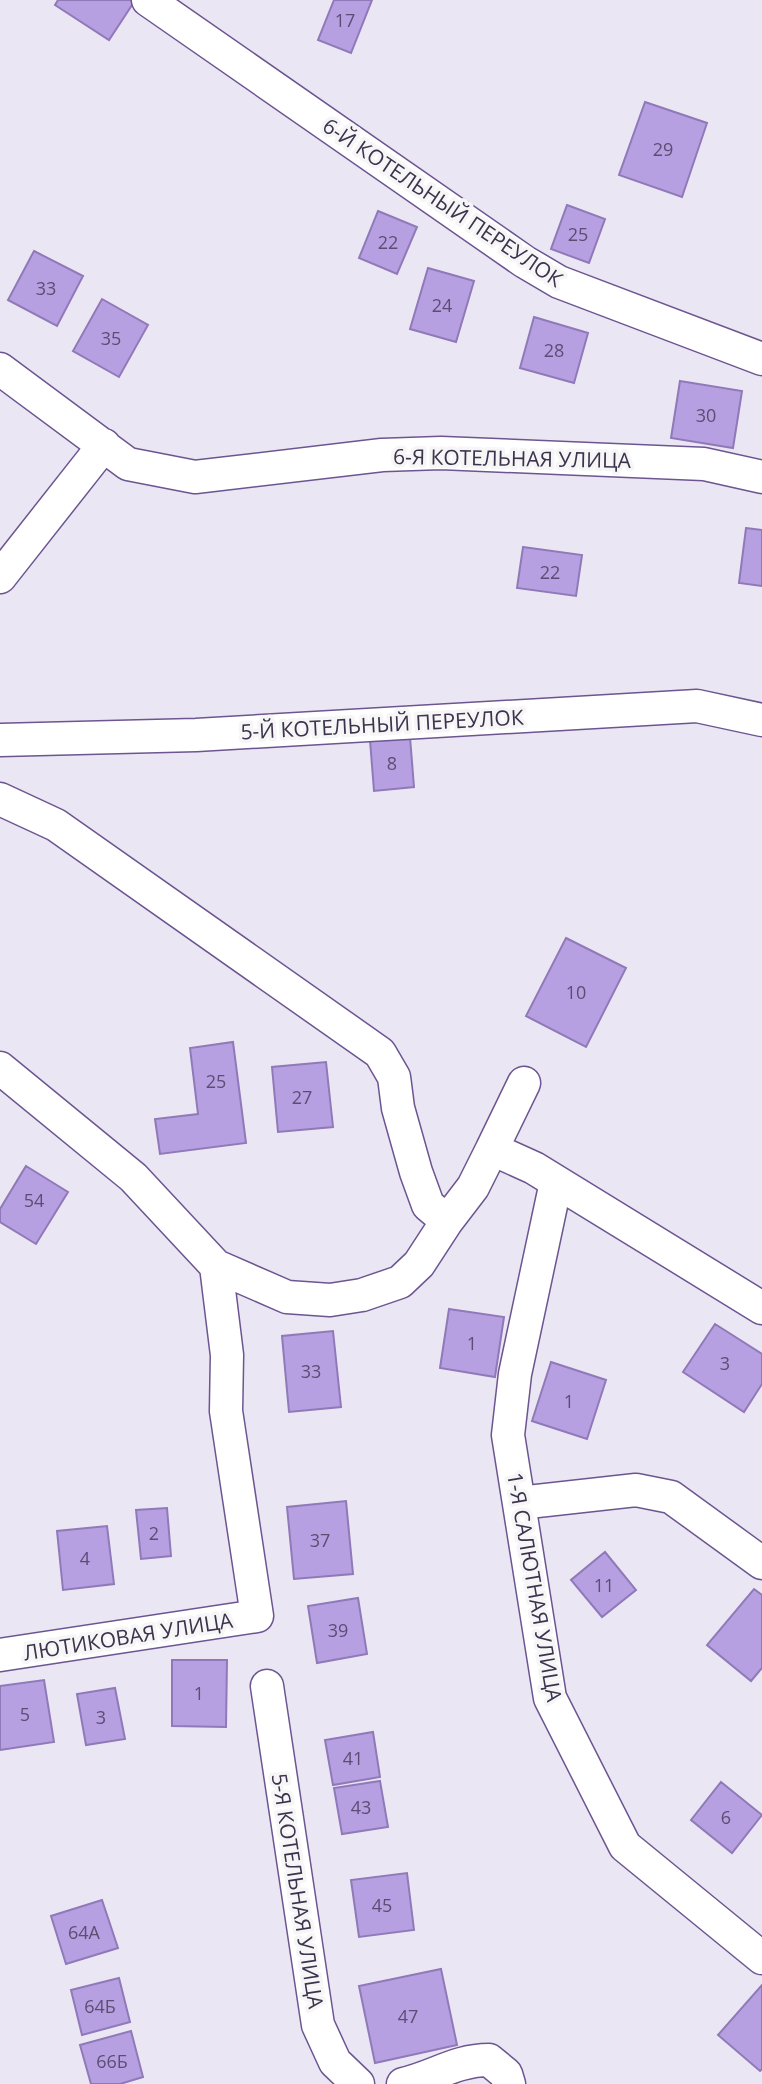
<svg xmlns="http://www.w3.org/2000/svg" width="762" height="2084" font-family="'Open Sans',sans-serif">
	<rect width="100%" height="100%" fill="#ebe6f4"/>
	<!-- building -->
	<path fill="#b7a0e1" stroke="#9079b8" stroke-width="2" d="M58 0H131L134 2 109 40 55 5Z
		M334 0H372L351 53 318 40Z
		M645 102 707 123 682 197 619 175Z
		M567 205 605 219 589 263 551 249Z
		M378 211 417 227 397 274 359 258Z
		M34 251 83 276 57 326 8 300Z
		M428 268 474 281 456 342 410 329Z
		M102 299 148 325 119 377 73 351Z
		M534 317 588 333 574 383 520 368Z
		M680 381 742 391 733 448 671 438Z
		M746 528 762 530V586L739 583Z
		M523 547 582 555 576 596 517 588Z
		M410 737 414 787 374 791 370 740Z
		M566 938 626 968 586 1047 526 1016Z
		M233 1042 246 1143 160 1154 155 1119 198 1114 190 1048Z
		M326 1062 333 1127 278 1132 272 1067Z
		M26 1166 68 1192 36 1244 0 1222V1209Z
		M449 1309 504 1317 495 1377 440 1368Z
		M715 1324 762 1354V1384L744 1412 683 1372Z
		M333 1331 341 1407 289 1412 282 1336Z
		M551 1362 606 1380 587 1439 532 1421Z
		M346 1501 353 1574 294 1579 287 1507Z
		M167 1508 171 1556 141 1559 136 1510Z
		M107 1526 114 1584 63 1590 57 1531Z
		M605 1552 636 1590 602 1617 571 1580Z
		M754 1589 762 1595V1668L751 1681 707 1645Z
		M358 1598 367 1654 317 1663 308 1606Z
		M172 1660H227L226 1727 172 1726Z
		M44 1680 54 1742 0 1750V1686Z
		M115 1688 125 1739 86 1745 77 1694Z
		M373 1732 380 1777 333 1785 325 1740Z
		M380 1781 388 1827 342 1834 334 1788Z
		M721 1782 762 1815 732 1853 691 1820Z
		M407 1873 414 1930 359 1937 351 1880Z
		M102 1900 118 1948 66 1964 51 1916Z
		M441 1969 457 2045 375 2063 359 1986Z
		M119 1978 130 2022 82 2035 71 1990Z
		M762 1985V2069L760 2071 718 2035Z
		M131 2031 143 2077 120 2084H91L80 2045Z"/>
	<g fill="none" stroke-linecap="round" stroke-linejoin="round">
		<defs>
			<path id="minor" d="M148 0 525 262 559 282 762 359
				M0 369 128 464 195 477 382 455 441 453 704 464 762 477
				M0 577 104 445
				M0 740 196 735 697 706 762 720
				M0 799 56 825 380 1053 394 1077 398 1108 416 1172 428 1205 447 1221 419 1264 400 1282 362 1295 330 1300 287 1297 216 1266
				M0 1068 133 1177 216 1266 227 1355 226 1411 257 1616 0 1655
				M492 1149 524 1083
				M556 1182 515 1374 508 1435 550 1698 625 1846 762 1958
				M447 1221 473 1187 492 1149 534 1168 762 1308
				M519 1503 636 1490 671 1497 762 1563
				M267 1686 318 2025 335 2062 358 2084
				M403 2084C434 2077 456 2060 489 2060L506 2074 509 2084"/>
		</defs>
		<!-- minor casing -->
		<use href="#minor" stroke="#6c5590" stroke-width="35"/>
		<!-- minor -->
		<use href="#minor" stroke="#fff" stroke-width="32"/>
	</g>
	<g text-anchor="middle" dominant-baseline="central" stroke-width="7" stroke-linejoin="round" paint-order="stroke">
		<!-- number labels -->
		<g font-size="18" fill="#5c4e73">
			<text x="345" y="20">17</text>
			<text x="663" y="149">29</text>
			<text x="578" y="234">25</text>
			<text x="388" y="242">22</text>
			<text x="46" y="288">33</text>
			<text x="442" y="305">24</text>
			<text x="111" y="338">35</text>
			<text x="554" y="350">28</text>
			<text x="706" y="415">30</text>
			<text x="550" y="572">22</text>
			<text x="392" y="763">8</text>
			<text x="576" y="992">10</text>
			<text x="216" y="1081">25</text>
			<text x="302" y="1097">27</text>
			<text x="34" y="1200">54</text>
			<text x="472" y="1343">1</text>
			<text x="725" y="1363">3</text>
			<text x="311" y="1371">33</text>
			<text x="569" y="1401">1</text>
			<text x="154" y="1533">2</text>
			<text x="320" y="1540">37</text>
			<text x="85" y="1558">4</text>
			<text x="604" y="1585">11</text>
			<text x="338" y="1630">39</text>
			<text x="199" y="1693">1</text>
			<text x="25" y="1714">5</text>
			<text x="101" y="1717">3</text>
			<text x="353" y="1758">41</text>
			<text x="361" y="1807">43</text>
			<text x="726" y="1817">6</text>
			<text x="382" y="1905">45</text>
			<text x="84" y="1932">64А</text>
			<text x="100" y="2006">64Б</text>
			<text x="408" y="2016">47</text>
			<text x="112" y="2061">66Б</text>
		</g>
		<!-- street labels -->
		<g font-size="21" fill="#3d334e" stroke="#f6f6f6">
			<text transform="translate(443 202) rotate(34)">6-Й КОТЕЛЬНЫЙ ПЕРЕУЛОК</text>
			<text transform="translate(512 458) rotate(1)">6-Я КОТЕЛЬНАЯ УЛИЦА</text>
			<text transform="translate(382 724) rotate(-3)">5-Й КОТЕЛЬНЫЙ ПЕРЕУЛОК</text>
			<text transform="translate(535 1587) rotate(80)">1-Я САЛЮТНАЯ УЛИЦА</text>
			<text transform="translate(128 1636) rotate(-9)">ЛЮТИКОВАЯ УЛИЦА</text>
			<text transform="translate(298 1891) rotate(81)">5-Я КОТЕЛЬНАЯ УЛИЦА</text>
		</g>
	</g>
</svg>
